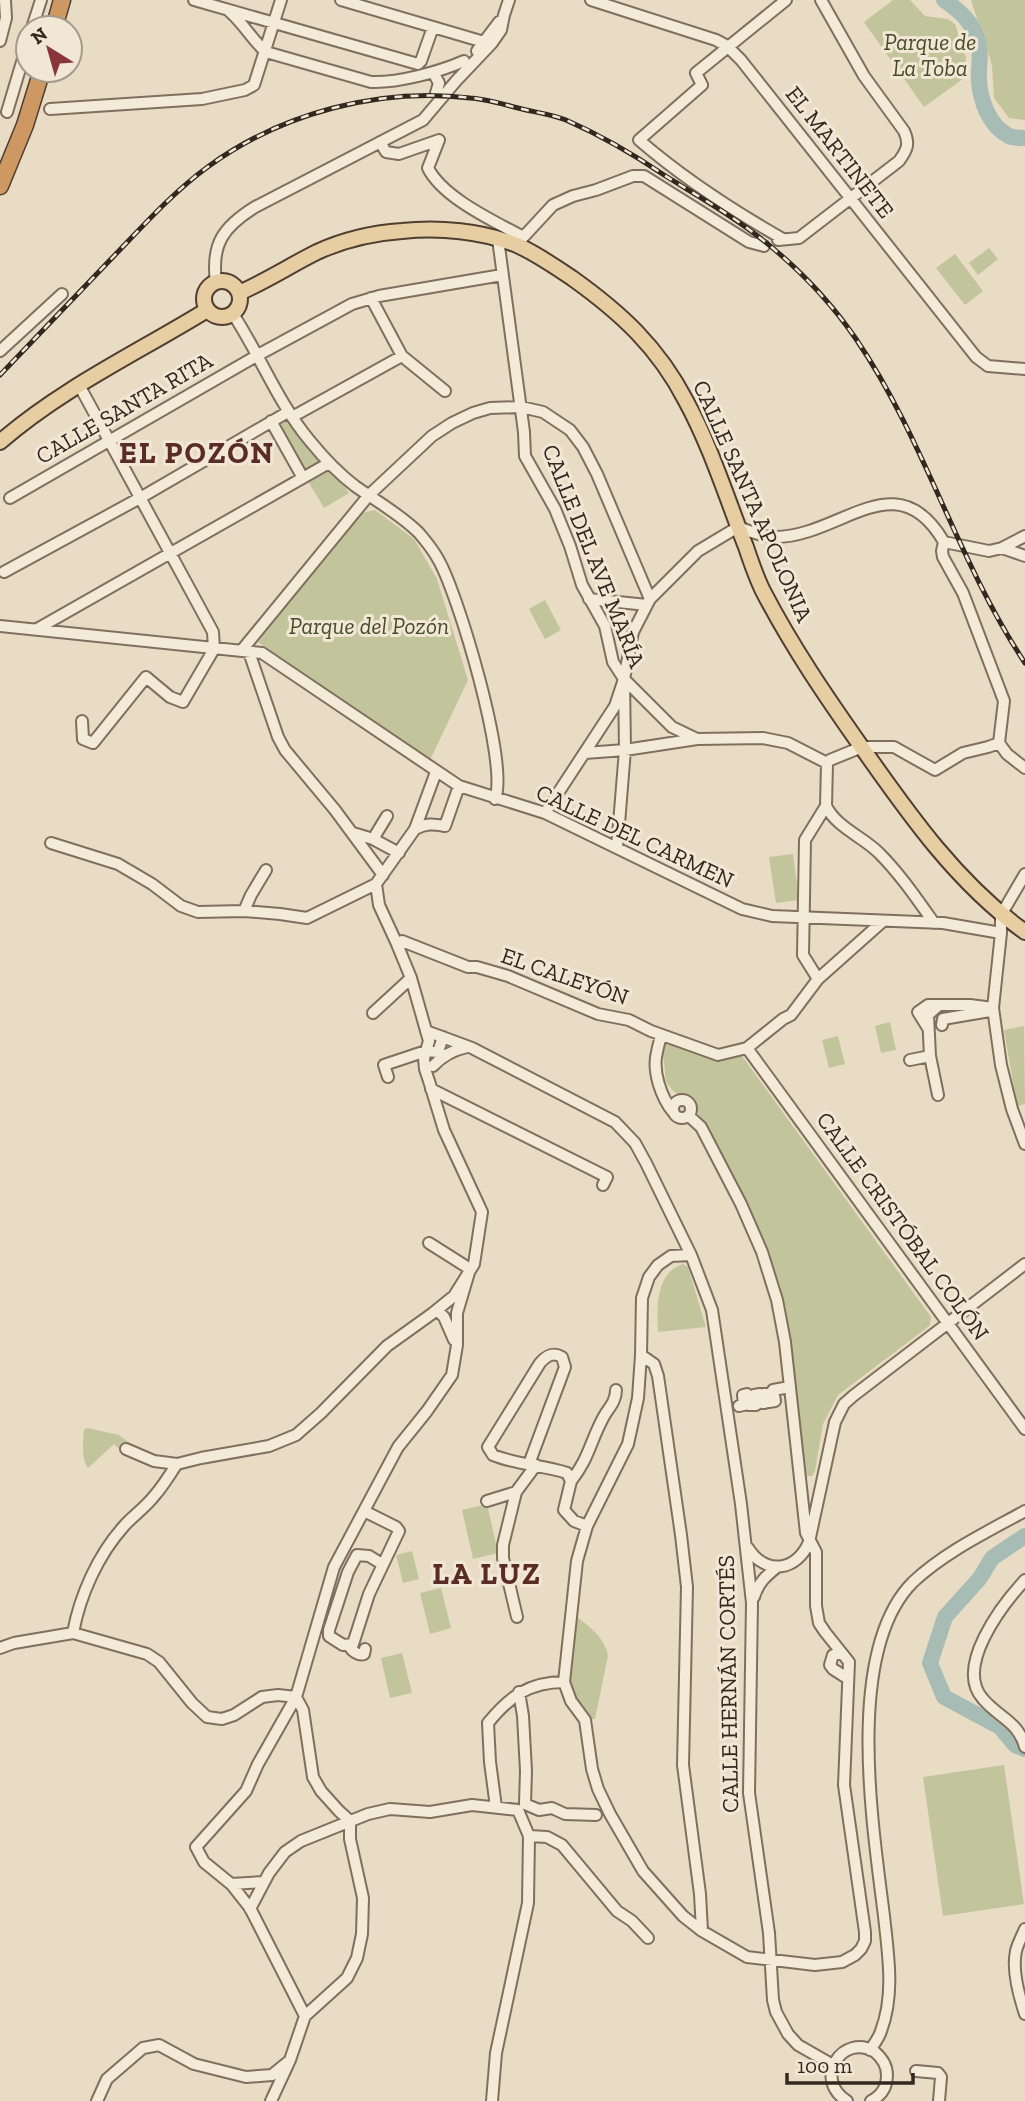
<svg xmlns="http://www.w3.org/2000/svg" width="1025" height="2101" font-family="'Zilla Slab',serif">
	<rect width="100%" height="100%" fill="#e8dcc5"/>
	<!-- green -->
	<path fill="#c2c59b" d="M893 0H910L925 16 948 19 955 24 966 57 964 78 924 107 864 22Z
		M971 0H1025V120L1009 118 994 98 992 65Z
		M989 248 998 259 978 275 969 263Z
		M955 254 983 291 965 305 936 268Z
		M287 421 322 464 307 473 279 426Z
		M327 469 345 487 349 493 324 508 308 481Z
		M375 510 414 539 437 579 468 680 430 760 258 642 357 514Z
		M545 600 561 630 545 639 529 609Z
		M793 854 799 900 776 903 769 857Z
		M890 1022 896 1050 881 1053 875 1026Z
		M1024 1026 1025 1104 1017 1106 1004 1030Z
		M838 1036 845 1064 829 1068 822 1040Z
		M671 1041C682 1046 703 1059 714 1059 724 1059 732 1052 742 1056L931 1317 930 1325 924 1330 838 1395 823 1424 815 1471 812 1476H808L803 1472 789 1343 780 1285 744 1197 696 1109 689 1099 674 1092 666 1082 663 1053 667 1042Z
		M683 1264 688 1267 706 1327 658 1332C657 1309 655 1273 683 1264Z
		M87 1428 119 1435 131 1444 124 1453 114 1444 88 1468C81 1458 83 1442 84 1430Z
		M487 1504 498 1553 473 1559 462 1510Z
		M412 1551 419 1579 403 1583 396 1555Z
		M441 1588 451 1628 430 1634 420 1593Z
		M575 1615C589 1627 605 1637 608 1656L595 1719 585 1720 564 1682Z
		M402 1653 412 1693 390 1698 381 1658Z
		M1004 1765 1024 1904 943 1916 923 1777Z"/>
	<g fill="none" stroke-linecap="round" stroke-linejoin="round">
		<!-- river -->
		<path stroke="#a6bcb5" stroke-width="16" d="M944 0C960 11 973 22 978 42 982 55 978 67 979 80 980 100 989 126 1009 136 1013 138 1020 138 1025 138
			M1025 1536 992 1558 980 1578 945 1617 930 1663 944 1697 1000 1727 1015 1745 1025 1749"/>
		<defs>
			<path id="minor" d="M194 0 418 64 421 61 433 27
				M341 0 484 42
				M591 0 716 40 727 46 741 60 976 357 988 366 1025 369
				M230 12C244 24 252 40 266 52L371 82C398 83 439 72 464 61
				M32 28 41 0
				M0 41 6 18 5 0
				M477 51 499 22
				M434 74 439 83 436 93
				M50 109 202 99 245 90 254 85 281 0
				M7 112 28 42
				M380 142 386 152 399 154 439 140 428 168C443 198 494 221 523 237
				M498 239 524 432 525 456 555 509 570 546 582 585 605 626 613 662 624 679 625 750 617 848
				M783 239C732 210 683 178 639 140L702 85 696 73 786 0
				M778 240 799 238 899 161C907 150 910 144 904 131L864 76 821 0
				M516 245 553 205 573 196 596 190 633 176H644L749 242 764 246
				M216 282C211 244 223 227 255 207L423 120 456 81 492 43 501 30 504 15 509 0
				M371 298 402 356
				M233 314C260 355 278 403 310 441 323 457 338 473 355 486 376 501 400 514 419 533 425 540 433 550 438 559 458 593 509 764 495 799
				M0 351 62 294
				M79 385 213 632 214 649 183 702 170 697 146 677 93 743 83 739 82 721
				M292 417 402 356 445 391
				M271 421 303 478
				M10 498 258 355 352 304 379 296 502 275
				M944 542 942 551 943 557 963 593 1004 701 999 743 1007 754 1025 768
				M944 542 989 551 1002 548 1025 536
				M1002 548 1025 556
				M4 572 140 498 288 412
				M589 599 647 605
				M0 626 262 653 459 786 545 813 742 909 772 916 943 923 1001 933
				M37 629 329 463
				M242 650 369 495 432 436 452 423 473 413 490 408 521 407 543 412 570 430 583 447 597 474 650 599
				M249 652 278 737 285 750 335 810 383 875
				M624 679 672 727 697 739 763 738 788 743 827 763
				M585 753 625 750 697 739
				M827 763 830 760 862 747H894L935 770 963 753 988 747 999 743
				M826 806C837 828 862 836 879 853 900 874 917 899 934 923
				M545 813 615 706 624 679 633 632 650 599 698 551 738 527C750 531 762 537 775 537 841 537 896 460 944 542
				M415 829C426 823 433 824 445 826L459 786
				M353 833 373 839 399 853
				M373 839 387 816
				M51 843 118 864 152 884 181 906 198 912 244 911 280 914 307 918 376 884 415 829 436 772
				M1025 874 1001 915V933L993 1008 1001 1065 1012 1109 1025 1144
				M244 911 251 895 266 870
				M397 944 402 941 468 967H477L508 976 598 1014 629 1020 651 1031 718 1055 747 1048 783 1019 791 1015 818 979 882 922
				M818 979 803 955 805 840 826 806 827 763
				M373 1013 411 978
				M942 1025 943 1019 990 1011
				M928 1028 918 1012 928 1005H939
				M426 1031 472 1048 615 1122 635 1143 646 1163 691 1255 712 1310 741 1504 752 1603 749 1793 769 1933 773 2000 776 2012 788 2034 798 2045 833 2065
				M661 1035C660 1041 658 1046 657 1052 652 1071 661 1097 673 1112
				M747 1048 1025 1429
				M910 1060 930 1056
				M433 1066C442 1056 453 1050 467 1047
				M388 1077 384 1065 426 1051 438 1052 443 1037
				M431 1089 607 1177 603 1185
				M938 1095 930 1056 928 1015 939 1005H970L993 1008
				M673 1109a9 9 0 1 1 18 0a9 9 0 1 1-18 0Z
				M689 1116 701 1127 741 1204 762 1252 777 1300 785 1342 806 1533 816 1552V1606L819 1623 825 1632 849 1662 844 1785 865 1932V1941L861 1949 855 1955 842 1962 815 1965 747 1957 702 1931 683 1916 643 1871 610 1814 598 1789 592 1769 585 1720 571 1701 564 1682 577 1561 587 1526 628 1444 638 1398 641 1355 642 1298 649 1277 658 1265 671 1256 691 1255
				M429 1243 470 1269
				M437 1310 444 1317 454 1340
				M641 1355 654 1364 658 1376 681 1535 687 1587 683 1765 700 1894 702 1931
				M739 1406 744 1405 743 1395 747 1394 749 1405H756L754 1395 760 1394 762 1403H765L764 1394H767L769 1402 775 1401 773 1390 790 1387
				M126 1449 154 1461 177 1464 201 1458 269 1446 296 1435 321 1413 387 1346 433 1313 454 1296 474 1264 482 1212 444 1130 429 1081 425 1069 424 1058 429 1041 411 978 397 944 379 905 376 884
				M529 1464 565 1367 562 1357C553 1352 547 1355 540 1363L488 1447 493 1455C517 1465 543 1465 567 1473L571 1481 564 1510 574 1521 587 1526
				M571 1481C588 1460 590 1443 602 1420 607 1409 616 1403 616 1390
				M487 1501 516 1492
				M364 1511 396 1527 399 1531 369 1594 353 1644 343 1645 329 1636V1630L348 1572 357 1555 369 1556 382 1564
				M748 1548C766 1576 797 1571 809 1542L835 1422 844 1404 853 1396 1025 1264
				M1025 1580C1002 1605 954 1667 983 1699 999 1718 1018 1721 1025 1747
				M754 1597C758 1583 766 1576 777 1567
				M517 1617 503 1558V1545L516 1492 536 1465
				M73 1633 147 1654 159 1662 192 1703 207 1717 222 1719 234 1715 262 1697 278 1695 296 1697 303 1710 313 1777 321 1791 339 1811 350 1821
				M349 1645C351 1651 359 1656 364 1654L365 1649
				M0 1648 14 1643 73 1633C80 1595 98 1555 124 1526 134 1515 146 1507 155 1495 163 1486 170 1474 177 1464
				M841 1653 833 1655 830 1665 833 1669 847 1678
				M519 1692 523 1716 526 1771 525 1804 539 1810 552 1808 565 1814 596 1815
				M496 1807 490 1762 488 1723C509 1697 529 1682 564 1682
				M529 1836 547 1837 562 1845 617 1911 632 1921 648 1938
				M231 1884 263 1882
				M250 1909 269 1873 285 1852 301 1841 368 1814 390 1809 430 1812 472 1805 518 1810 529 1836 528 1903 496 2053 492 2101
				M1025 1929C1022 1936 1018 1943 1016 1951 1012 1969 1019 1996 1025 2014
				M305 2016 250 1908 231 1884 204 1862 196 1847 246 1791 258 1764 296 1697 334 1567 398 1447 427 1411 452 1375 457 1345V1313L470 1269
				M870 2050C874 2044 879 2038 881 2031 895 1994 888 1954 884 1916 873 1827 844 1651 913 1582 945 1552 987 1532 1025 1511
				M916 2071 938 2073 941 2077 939 2101
				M97 2101 107 2079 143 2048 159 2045 194 2064 246 2077 272 2075 288 2062
				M271 2101 290 2060 305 2016 347 1978 357 1958 362 1934 363 1898 350 1839V1821
				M847 2101C812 2079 843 2032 875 2052 882 2058 887 2066 887 2075 887 2087 881 2096 871 2101"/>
			<path id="major" d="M204 299a18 18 0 1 1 36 0a18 18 0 1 1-36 0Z
				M239 293C266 281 291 265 317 252 343 240 373 233 402 231 439 227 482 231 517 245 537 254 554 266 572 278 621 313 658 347 686 401 711 447 727 499 746 547 751 562 756 577 763 591 792 647 827 698 863 749 910 816 958 884 1025 932
				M0 442C62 388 137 353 207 310"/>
			<path id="highway" d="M54 28 62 0
				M0 186 25 125 42 70"/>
		</defs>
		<!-- minor casing -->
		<use href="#minor" stroke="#816f5e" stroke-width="14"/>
		<!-- major casing -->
		<use href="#major" stroke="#4f3e31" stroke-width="18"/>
		<!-- highway casing -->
		<use href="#highway" stroke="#4f3e31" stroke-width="19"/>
		<!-- minor -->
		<use href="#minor" stroke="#f4ead8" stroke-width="10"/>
		<!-- major -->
		<use href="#major" stroke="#e7cea2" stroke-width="14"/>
		<!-- highway -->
		<use href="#highway" stroke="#cd9861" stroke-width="16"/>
		<defs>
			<path id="rail" d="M0 375C37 336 75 297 112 258 143 226 173 192 209 166 282 113 380 87 470 98 486 99 502 104 518 108 533 112 551 114 566 120 600 135 633 154 664 175 696 195 730 214 759 237 795 265 830 301 856 339 925 440 957 561 1025 663"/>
		</defs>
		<!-- rail casing -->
		<use href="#rail" stroke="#332820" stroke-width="5"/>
		<!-- rail -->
		<use href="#rail" stroke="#f1e7d4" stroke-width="2.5" stroke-dasharray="8" stroke-linecap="butt"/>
	</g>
	<g text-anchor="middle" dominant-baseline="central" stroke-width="6" stroke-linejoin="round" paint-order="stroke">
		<!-- park labels -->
		<g font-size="23" font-style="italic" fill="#464d29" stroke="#f1e7d4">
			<text x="930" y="42">Parque de<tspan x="930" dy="26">La Toba</tspan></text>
			<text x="369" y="626">Parque del Pozón</text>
		</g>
		<!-- street labels -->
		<g font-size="23" fill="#332820" stroke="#f1e7d4">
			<text transform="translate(840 152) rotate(52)">EL MARTINETE</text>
			<text transform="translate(124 408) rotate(-30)">CALLE SANTA RITA</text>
			<text transform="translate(753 501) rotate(66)">CALLE SANTA APOLONIA</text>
			<text transform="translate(594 556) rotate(68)">CALLE DEL AVE MARÍA</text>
			<text transform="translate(635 836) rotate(25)">CALLE DEL CARMEN</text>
			<text transform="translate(565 976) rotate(19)">EL CALEYÓN</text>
			<text transform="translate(903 1226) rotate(54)">CALLE CRISTÓBAL COLÓN</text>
			<text transform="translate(728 1684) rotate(-91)">CALLE HERNÁN CORTÉS</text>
		</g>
		<!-- district labels -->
		<g font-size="30" font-weight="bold" letter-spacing="2" fill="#5a2d24" stroke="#f1e7d4">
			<text x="197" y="453">EL POZÓN</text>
			<text x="487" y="1574">LA LUZ</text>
		</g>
	</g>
	<!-- north arrow -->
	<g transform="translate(49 49) rotate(323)"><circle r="33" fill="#f1e7d4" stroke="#a59b8c" stroke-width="2"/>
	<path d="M0-5L12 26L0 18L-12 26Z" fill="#89353a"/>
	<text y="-10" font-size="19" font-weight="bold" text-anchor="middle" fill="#332820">N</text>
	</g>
	<!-- scale -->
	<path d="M787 2073v10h126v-10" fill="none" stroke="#332820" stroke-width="3.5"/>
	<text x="797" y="2073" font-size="21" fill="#332820" stroke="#f1e7d4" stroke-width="5" paint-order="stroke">100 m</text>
</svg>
